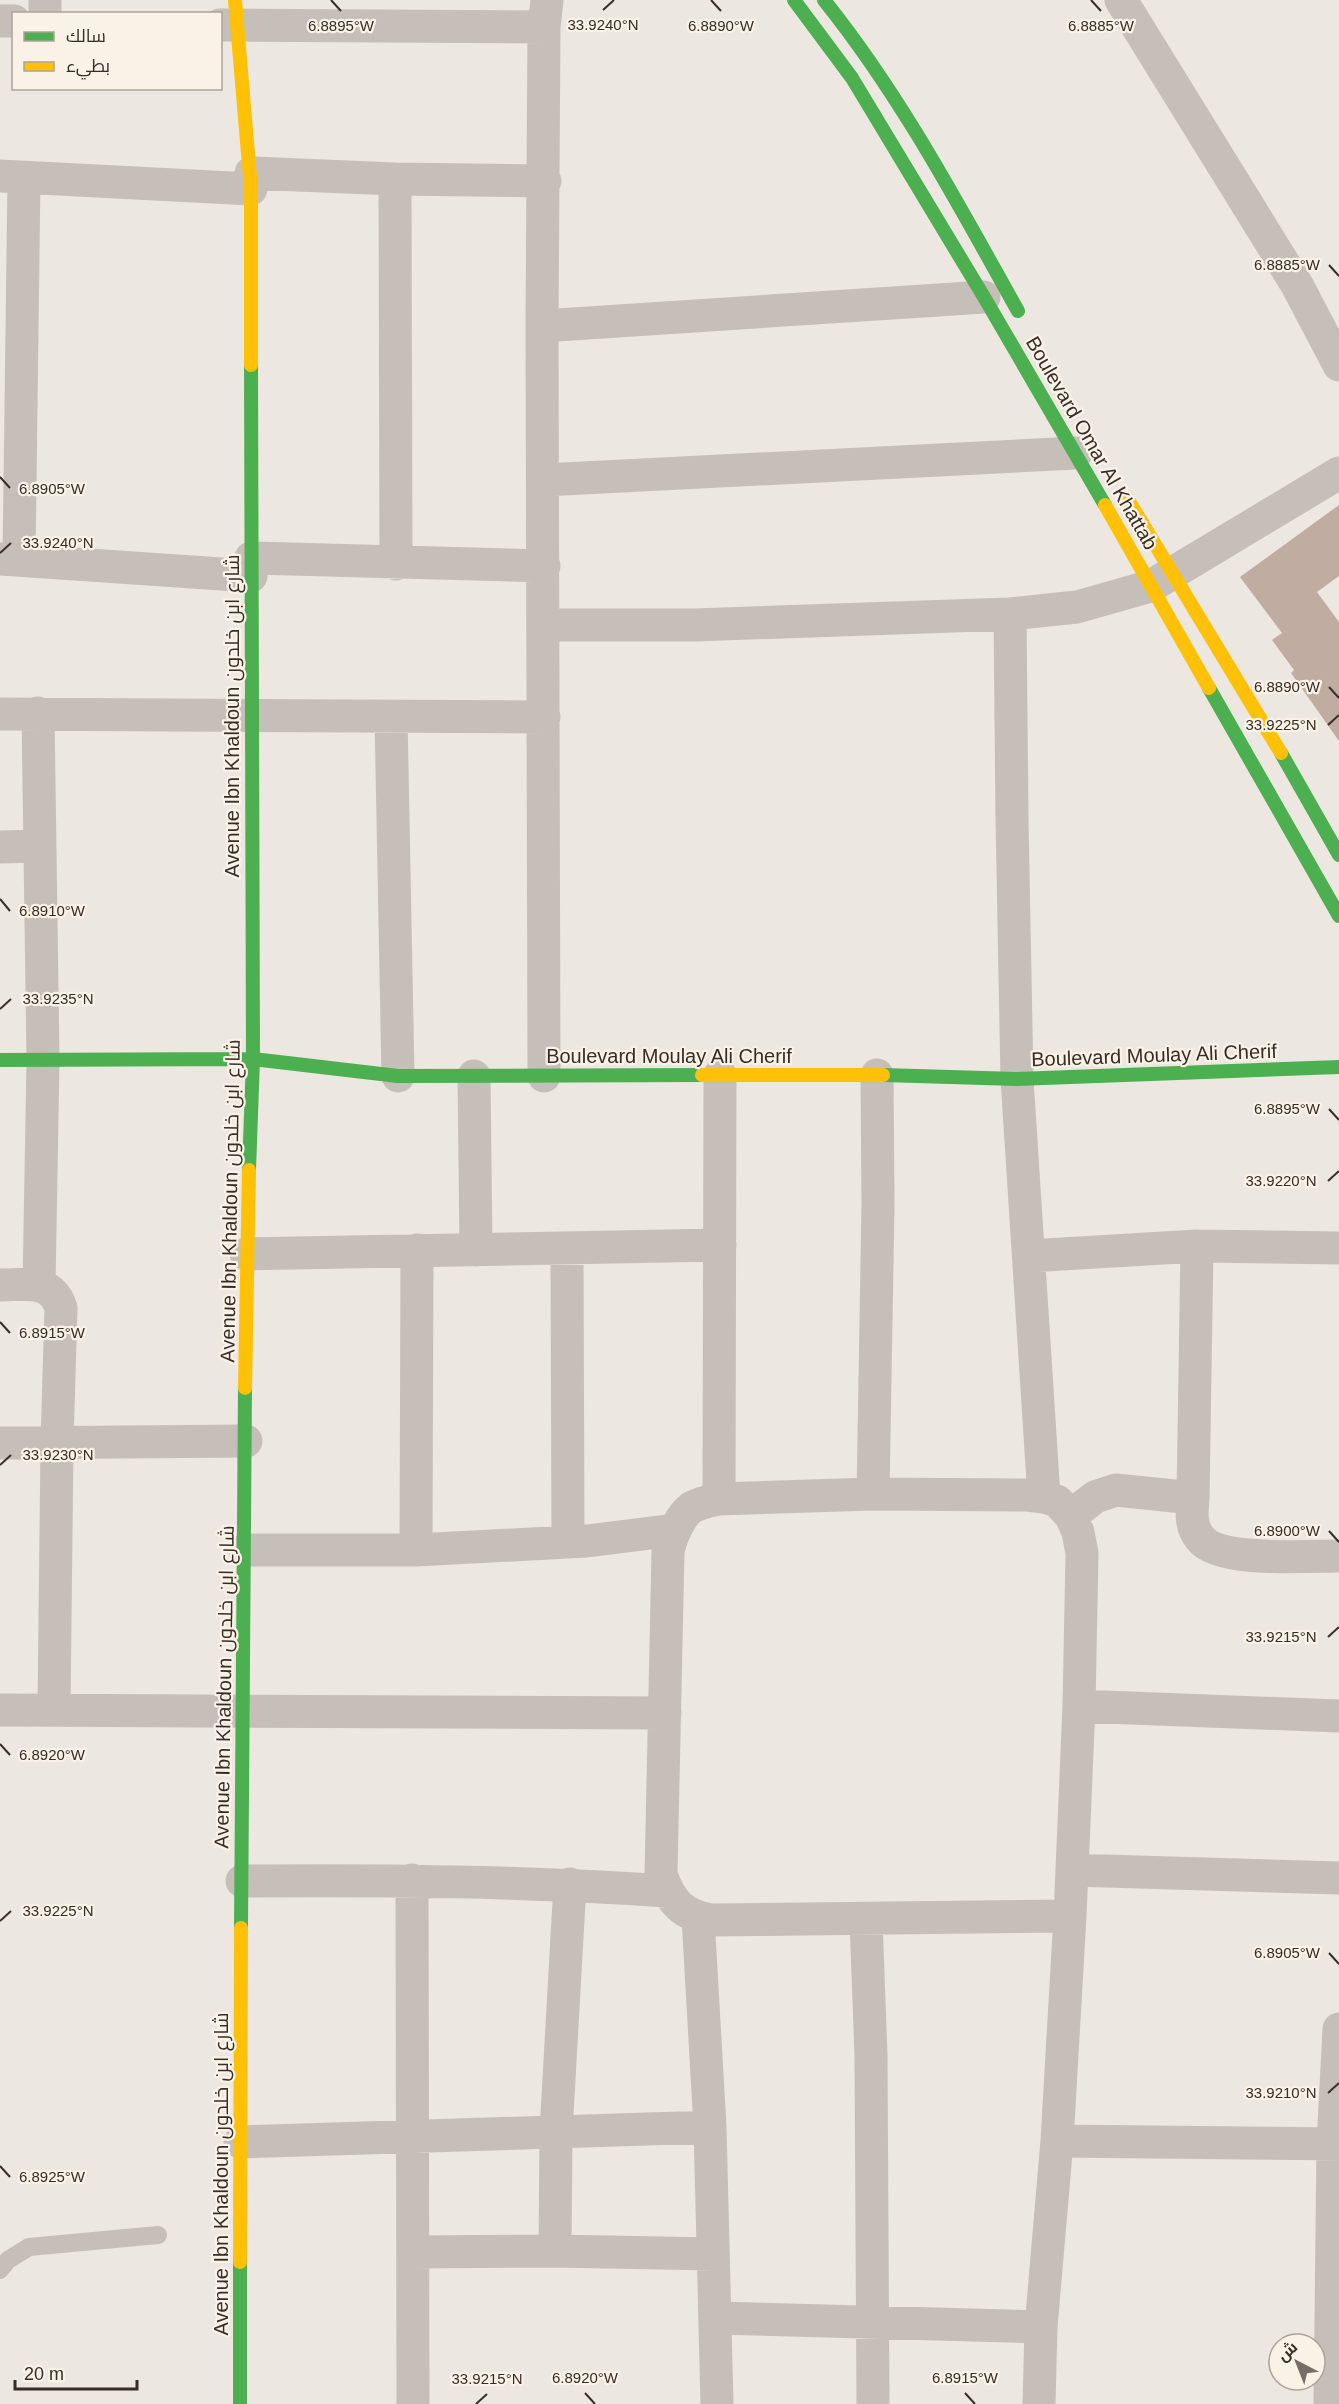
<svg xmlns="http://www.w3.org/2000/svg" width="1339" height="2404" font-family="Arial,Cairo,sans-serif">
	<rect width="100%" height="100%" fill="#ece7e0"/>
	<!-- building -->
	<path fill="#c1aca1" d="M1339 505V576L1317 592 1339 622V741L1291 673 1294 670 1272 640 1282 633 1240 577Z"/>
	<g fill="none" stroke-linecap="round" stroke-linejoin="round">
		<!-- lane -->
		<path stroke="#c6bfb9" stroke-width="18" d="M0 2270 8 2260 29 2247 158 2235"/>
		<!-- street -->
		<path stroke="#c6bfb9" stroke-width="33" d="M1121 0 1297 285 1339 365
			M45 14V0
			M0 21H14
			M220 25 544 27
			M251 173 395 179 545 181
			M0 176 251 189
			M395 179 396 564
			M542 326 984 297
			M544 480 1076 453
			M251 558 544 566
			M0 559 251 576
			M19 559 24 178
			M1010 614 1012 819 1017 1079 1044 1497
			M545 625H694L1010 614 1077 607 1151 586 1339 473
			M38 713 43 1060 39 1286
			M0 714 544 717
			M391 717 398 1076
			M0 847 39 846
			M474 1076 476 1250
			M544 1076 542 326 544 27 547 0
			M567 1248 568 1542
			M246 1254 720 1245
			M1029 1256 1197 1246 1339 1248
			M0 1285C26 1285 52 1278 61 1308L57 1443 54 1710
			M0 1443 246 1441
			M873 1494 1027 1495 1044 1497 1057 1501 1071 1516 1078 1532 1082 1553 1079 1706 1070 1916 711 1920C682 1915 670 1901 661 1874L668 1552C670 1539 680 1516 691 1508 699 1503 710 1501 719 1499Z
			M873 1494 878 1205 877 1075
			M1193 1498 1197 1246
			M719 1499 720 1075
			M1071 1516 1095 1497 1116 1490 1193 1498C1192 1512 1190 1526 1200 1538 1218 1563 1309 1556 1339 1556
			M245 1550H416L587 1541 675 1530
			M416 1550 417 1250
			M1079 1706 1339 1716
			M0 1710 665 1713
			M1072 1870 1339 1878
			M412 1880 413 2404
			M242 1881C384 1880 525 1881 667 1891
			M698 1917 710 2127 717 2404
			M866 1920 871 2055 873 2404
			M1057 2141 1339 2144
			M240 2142 710 2127
			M555 2251 556 2132 570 1884
			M413 2252 555 2251 713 2254
			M715 2318 1041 2327
			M1039 2404 1041 2327 1057 2141 1070 1916
			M1330 2404 1333 2144 1339 2029"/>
		<!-- fast -->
		<path stroke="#4caf50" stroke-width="14" d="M794 0 852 78 984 297 1105 505
			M824 0C901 96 958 204 1018 311
			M1209 688 1339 916
			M1281 753 1339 855
			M0 1060 253 1059 398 1076 702 1075
			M883 1075 1017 1079 1339 1067
			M249 1170 253 1059 251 365
			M241 1928 245 1388
			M240 2404V2262"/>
		<!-- slow -->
		<path stroke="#ffc107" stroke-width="14" d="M235 0 251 189V365
			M1127 498 1281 753
			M1105 505 1209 688
			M702 1075H883
			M245 1388 249 1170
			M240 2262 241 1928"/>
	</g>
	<!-- ticks -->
	<path fill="none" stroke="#372d27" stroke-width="2" d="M331 0 341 11M711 0 721 11M1091 0 1101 11M603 10 614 0M1329 265 1339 276M0 477 10 488M0 553 11 543M1329 687 1339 698M1328 725 1339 715M0 899 10 911M0 1009 11 999M1329 1109 1339 1120M1328 1181 1339 1171M0 1322 10 1333M0 1465 11 1455M1329 1531 1339 1542M1328 1637 1339 1627M0 1744 10 1755M0 1921 11 1911M1329 1953 1339 1964M1328 2093 1339 2083M0 2166 10 2177M585 2393 595 2404M965 2393 975 2404M476 2404 487 2394"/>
	<g text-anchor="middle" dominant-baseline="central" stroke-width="4.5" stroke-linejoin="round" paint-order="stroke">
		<!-- street labels -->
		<g font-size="20" fill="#372d27" stroke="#faf2e7">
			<text transform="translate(1092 443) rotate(60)">Boulevard Omar Al Khattab</text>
			<text transform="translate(232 716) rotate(-90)">Avenue Ibn Khaldoun شارع ابن خلدون</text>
			<text transform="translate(1154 1055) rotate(-2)">Boulevard Moulay Ali Cherif</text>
			<text x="669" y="1056">Boulevard Moulay Ali Cherif</text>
			<text transform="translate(230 1201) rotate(-89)">Avenue Ibn Khaldoun شارع ابن خلدون</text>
			<text transform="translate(224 1687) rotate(-89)">Avenue Ibn Khaldoun شارع ابن خلدون</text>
			<text transform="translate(221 2174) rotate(-90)">Avenue Ibn Khaldoun شارع ابن خلدون</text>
		</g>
	</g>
	<g font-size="15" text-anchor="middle" fill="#372d27" stroke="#faf2e7" stroke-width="4.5" stroke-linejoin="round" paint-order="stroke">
		<text x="603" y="30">33.9240°N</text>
		<text x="341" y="31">6.8895°W</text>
		<text x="721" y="31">6.8890°W</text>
		<text x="1101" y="31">6.8885°W</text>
		<text x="1287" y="270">6.8885°W</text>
		<text x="52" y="494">6.8905°W</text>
		<text x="58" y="548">33.9240°N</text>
		<text x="1287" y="692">6.8890°W</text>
		<text x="1281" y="730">33.9225°N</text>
		<text x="52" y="916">6.8910°W</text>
		<text x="58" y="1004">33.9235°N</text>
		<text x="1287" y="1114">6.8895°W</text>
		<text x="1281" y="1186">33.9220°N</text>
		<text x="52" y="1338">6.8915°W</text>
		<text x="58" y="1460">33.9230°N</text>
		<text x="1287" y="1536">6.8900°W</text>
		<text x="1281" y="1642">33.9215°N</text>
		<text x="52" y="1760">6.8920°W</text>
		<text x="58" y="1916">33.9225°N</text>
		<text x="1287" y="1958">6.8905°W</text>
		<text x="1281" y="2098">33.9210°N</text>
		<text x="52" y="2182">6.8925°W</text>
		<text x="585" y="2383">6.8920°W</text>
		<text x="965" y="2383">6.8915°W</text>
		<text x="487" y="2384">33.9215°N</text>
	</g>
	<!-- legend -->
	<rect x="12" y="12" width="210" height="78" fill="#faf2e7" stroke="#aca39a" stroke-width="1.5"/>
	<rect x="24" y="32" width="30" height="9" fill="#4caf50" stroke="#aca39a" stroke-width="1.5"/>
	<text x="66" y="42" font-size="18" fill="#372d27">سالك</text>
	<rect x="24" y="62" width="30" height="9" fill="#ffc107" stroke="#aca39a" stroke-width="1.5"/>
	<text x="66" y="72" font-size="18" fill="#372d27">بطيء</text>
	<!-- north arrow -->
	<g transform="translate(1297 2362) rotate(318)"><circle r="28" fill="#faf2e7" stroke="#aca39a" stroke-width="1.5"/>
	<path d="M0-4.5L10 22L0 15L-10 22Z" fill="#766e68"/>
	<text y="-9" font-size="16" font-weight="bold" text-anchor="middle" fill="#372d27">ش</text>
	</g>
	<!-- scale -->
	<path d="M15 2380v9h122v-9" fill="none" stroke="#372d27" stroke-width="3"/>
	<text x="24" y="2380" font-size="18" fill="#372d27" stroke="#faf2e7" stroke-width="4.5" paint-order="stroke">20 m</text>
</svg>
